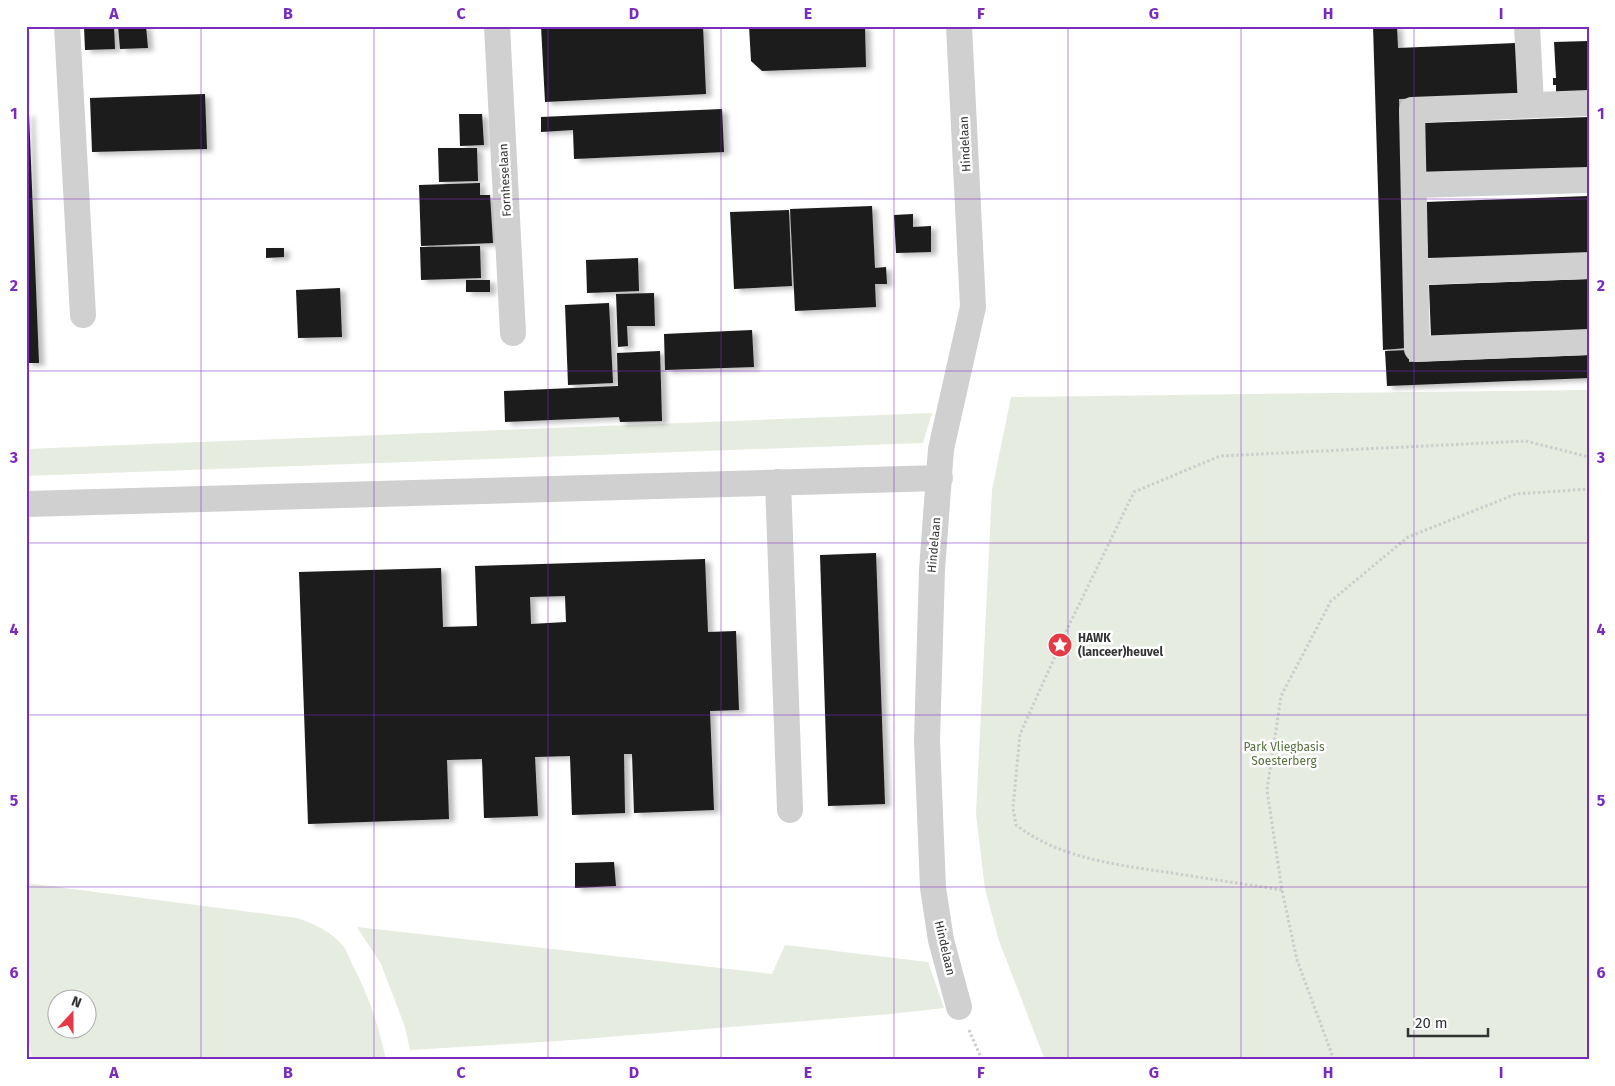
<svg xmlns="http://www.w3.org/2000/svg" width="1615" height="1086" font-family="'Fira Sans',sans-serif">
	<defs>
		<filter id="shadow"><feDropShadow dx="5.5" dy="3" stdDeviation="2.5" flood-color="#0004"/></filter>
	</defs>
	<rect width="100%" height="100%" fill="#fff"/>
	<!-- green -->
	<path fill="#e6ecdf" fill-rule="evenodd" d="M1589 390V1060H1045L999 941 985 889 976 814 992 490 1011 397Z
		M932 413 923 443 26 476V449Z
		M26 883 297 918C314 924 331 931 343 946 347 951 350 960 353 966 369 996 379 1027 386 1060H32L26 1026ZM58 998H88V1028H58Z
		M357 927 772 974 785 945 928 962 944 1008 891 1014 559 1041 410 1050 405 1027 381 964Z"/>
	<!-- building -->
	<path fill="#1a1a1a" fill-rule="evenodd" filter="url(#shadow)" d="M84 26H114L115 49 85 50Z
		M118 26H146L148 48 120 49Z
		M541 26H703L706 94 545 102Z
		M749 26H865L866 67 762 71 751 61Z
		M1373 26H1397L1398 48 1516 43 1518 95 1399 99 1407 348 1383 350Z
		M1589 41V92L1556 94V85H1553V78H1556L1554 42Z
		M205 94 207 149 92 152 90 98Z
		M722 109 724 152 574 159 573 130 541 132V117Z
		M29 113 39 363H26V114Z
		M459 114H482L484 145 460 146Z
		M1589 117V168L1424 174 1423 123Z
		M438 148H477L478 181 439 182Z
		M480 183V195H490L493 243 421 246 419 185Z
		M1589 196V252L1428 258 1425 202Z
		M872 206 875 268 886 267 887 284H875L876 307 795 311 790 209Z
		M789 210 792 286 734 289 730 212Z
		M913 214V227L931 226V252L896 253 894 215Z
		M480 246 481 278 421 280 420 247Z
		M266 248H284V257L266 258Z
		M638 258 639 291 587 293 586 260Z
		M1589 279V331L1431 337 1429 285Z
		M466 280H490V292H466Z
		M340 288 342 337 298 338 296 290Z
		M654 293 655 326H627L628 346 618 347 616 294Z
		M609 303 613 383 568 385 565 305Z
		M752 330 754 367 665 370 664 334Z
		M1409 350V362L1589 355V378L1387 386 1385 351Z
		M660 351 662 421 620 422 619 417 505 422 504 391 618 386 617 353Z
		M876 553 885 804 828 806 820 555Z
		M705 559 708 632 736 631 739 710 710 711 714 810 634 813 632 754H624L625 813 572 815 570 756 535 757 538 816 484 818 482 759 447 760 449 819 308 824 299 572 441 568 443 627 477 626 475 566ZM565 596 566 622 531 624 530 597Z
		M614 862 616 886 575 888V863Z"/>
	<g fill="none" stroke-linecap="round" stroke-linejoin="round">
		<!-- path -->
		<path stroke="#cdcdcd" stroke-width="3" stroke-dasharray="2.5 2.5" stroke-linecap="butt" d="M1282 890C1245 884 1209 879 1172 873 1119 865 1060 859 1016 825L1013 808 1020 734 1071 621 1134 492 1220 456 1526 441 1589 457
			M969 1030 982 1060
			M1334 1060 1297 960 1282 890 1267 790 1281 696 1331 601 1408 537 1516 494 1589 489"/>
		<!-- minor -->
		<path stroke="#d0d0d0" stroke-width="26" d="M67 26 83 315
			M497 26 513 333
			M959 26 973 307 941 449 932 570 927 740 933 888 941 940 959 1007
			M1527 26 1531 105
			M1589 103 1412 110 1417 349 1589 342
			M1414 185 1589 180
			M1416 272 1589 266
			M778 482 790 810
			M26 504 940 478"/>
	</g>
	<!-- grid -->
	<path fill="none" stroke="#7b2cbf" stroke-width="1" stroke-opacity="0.55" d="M201 26V1060M374 26V1060M548 26V1060M721 26V1060M894 26V1060M1068 26V1060M1241 26V1060M1414 26V1060M26 199H1589M26 371H1589M26 543H1589M26 715H1589M26 887H1589"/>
	<!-- icons -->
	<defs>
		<symbol id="sight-disc" viewBox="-11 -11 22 22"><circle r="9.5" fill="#e63946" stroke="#fff"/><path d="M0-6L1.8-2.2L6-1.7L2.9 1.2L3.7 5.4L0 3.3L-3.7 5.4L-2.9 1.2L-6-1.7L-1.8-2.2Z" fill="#fff"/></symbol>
	</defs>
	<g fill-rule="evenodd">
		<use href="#sight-disc" x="1046" y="631" width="28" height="28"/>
	</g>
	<g text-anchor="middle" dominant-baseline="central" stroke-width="5" stroke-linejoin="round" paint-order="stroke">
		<!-- street labels -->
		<g font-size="12" fill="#333" stroke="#fff">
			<text transform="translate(965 144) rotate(-93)">Hindelaan</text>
			<text transform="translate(505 180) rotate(-93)">Fornheselaan</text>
			<text transform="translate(934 545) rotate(-85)">Hindelaan</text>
			<text transform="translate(945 948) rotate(77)">Hindelaan</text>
		</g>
		<!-- poi labels -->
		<g font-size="12" font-weight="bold" fill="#333" stroke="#fff" text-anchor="start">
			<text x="1078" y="638">HAWK<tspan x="1078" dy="14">(lanceer)heuvel</tspan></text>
		</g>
		<!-- park labels -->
		<g font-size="12" fill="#56703f" stroke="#fff">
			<text x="1284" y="747">Park Vliegbasis<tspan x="1284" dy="14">Soesterberg</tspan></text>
		</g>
	</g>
	<!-- border -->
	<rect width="1615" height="1086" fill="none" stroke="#ffffff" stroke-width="55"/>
	<!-- north arrow -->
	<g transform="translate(72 1014) rotate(21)"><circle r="24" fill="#ffffff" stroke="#adadad"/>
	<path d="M0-4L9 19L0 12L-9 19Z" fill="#e63946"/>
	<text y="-8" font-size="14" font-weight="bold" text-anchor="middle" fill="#333333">N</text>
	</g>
	<!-- scale -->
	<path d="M1408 1028v8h80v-8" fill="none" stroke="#333333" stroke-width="2.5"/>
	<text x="1415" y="1028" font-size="15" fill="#333333" stroke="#ffffff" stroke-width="4" paint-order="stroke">20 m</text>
	<rect x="28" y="28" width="1560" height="1030" fill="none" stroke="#7b2cbf" stroke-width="2"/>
	<g font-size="16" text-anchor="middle" font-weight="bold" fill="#7b2cbf">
		<text x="114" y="19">A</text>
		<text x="288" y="19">B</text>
		<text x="461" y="19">C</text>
		<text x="634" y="19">D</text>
		<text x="808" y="19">E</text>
		<text x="981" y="19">F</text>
		<text x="1154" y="19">G</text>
		<text x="1328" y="19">H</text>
		<text x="1501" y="19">I</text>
		<text x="14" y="119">1</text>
		<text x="1601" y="119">1</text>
		<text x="14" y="291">2</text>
		<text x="1601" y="291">2</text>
		<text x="14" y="463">3</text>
		<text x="1601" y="463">3</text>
		<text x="14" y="635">4</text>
		<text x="1601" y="635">4</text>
		<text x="14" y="806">5</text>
		<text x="1601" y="806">5</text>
		<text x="14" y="978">6</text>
		<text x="1601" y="978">6</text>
		<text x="114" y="1078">A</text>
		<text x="288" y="1078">B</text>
		<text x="461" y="1078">C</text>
		<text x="634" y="1078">D</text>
		<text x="808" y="1078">E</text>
		<text x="981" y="1078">F</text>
		<text x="1154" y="1078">G</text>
		<text x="1328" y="1078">H</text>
		<text x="1501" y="1078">I</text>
	</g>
</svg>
